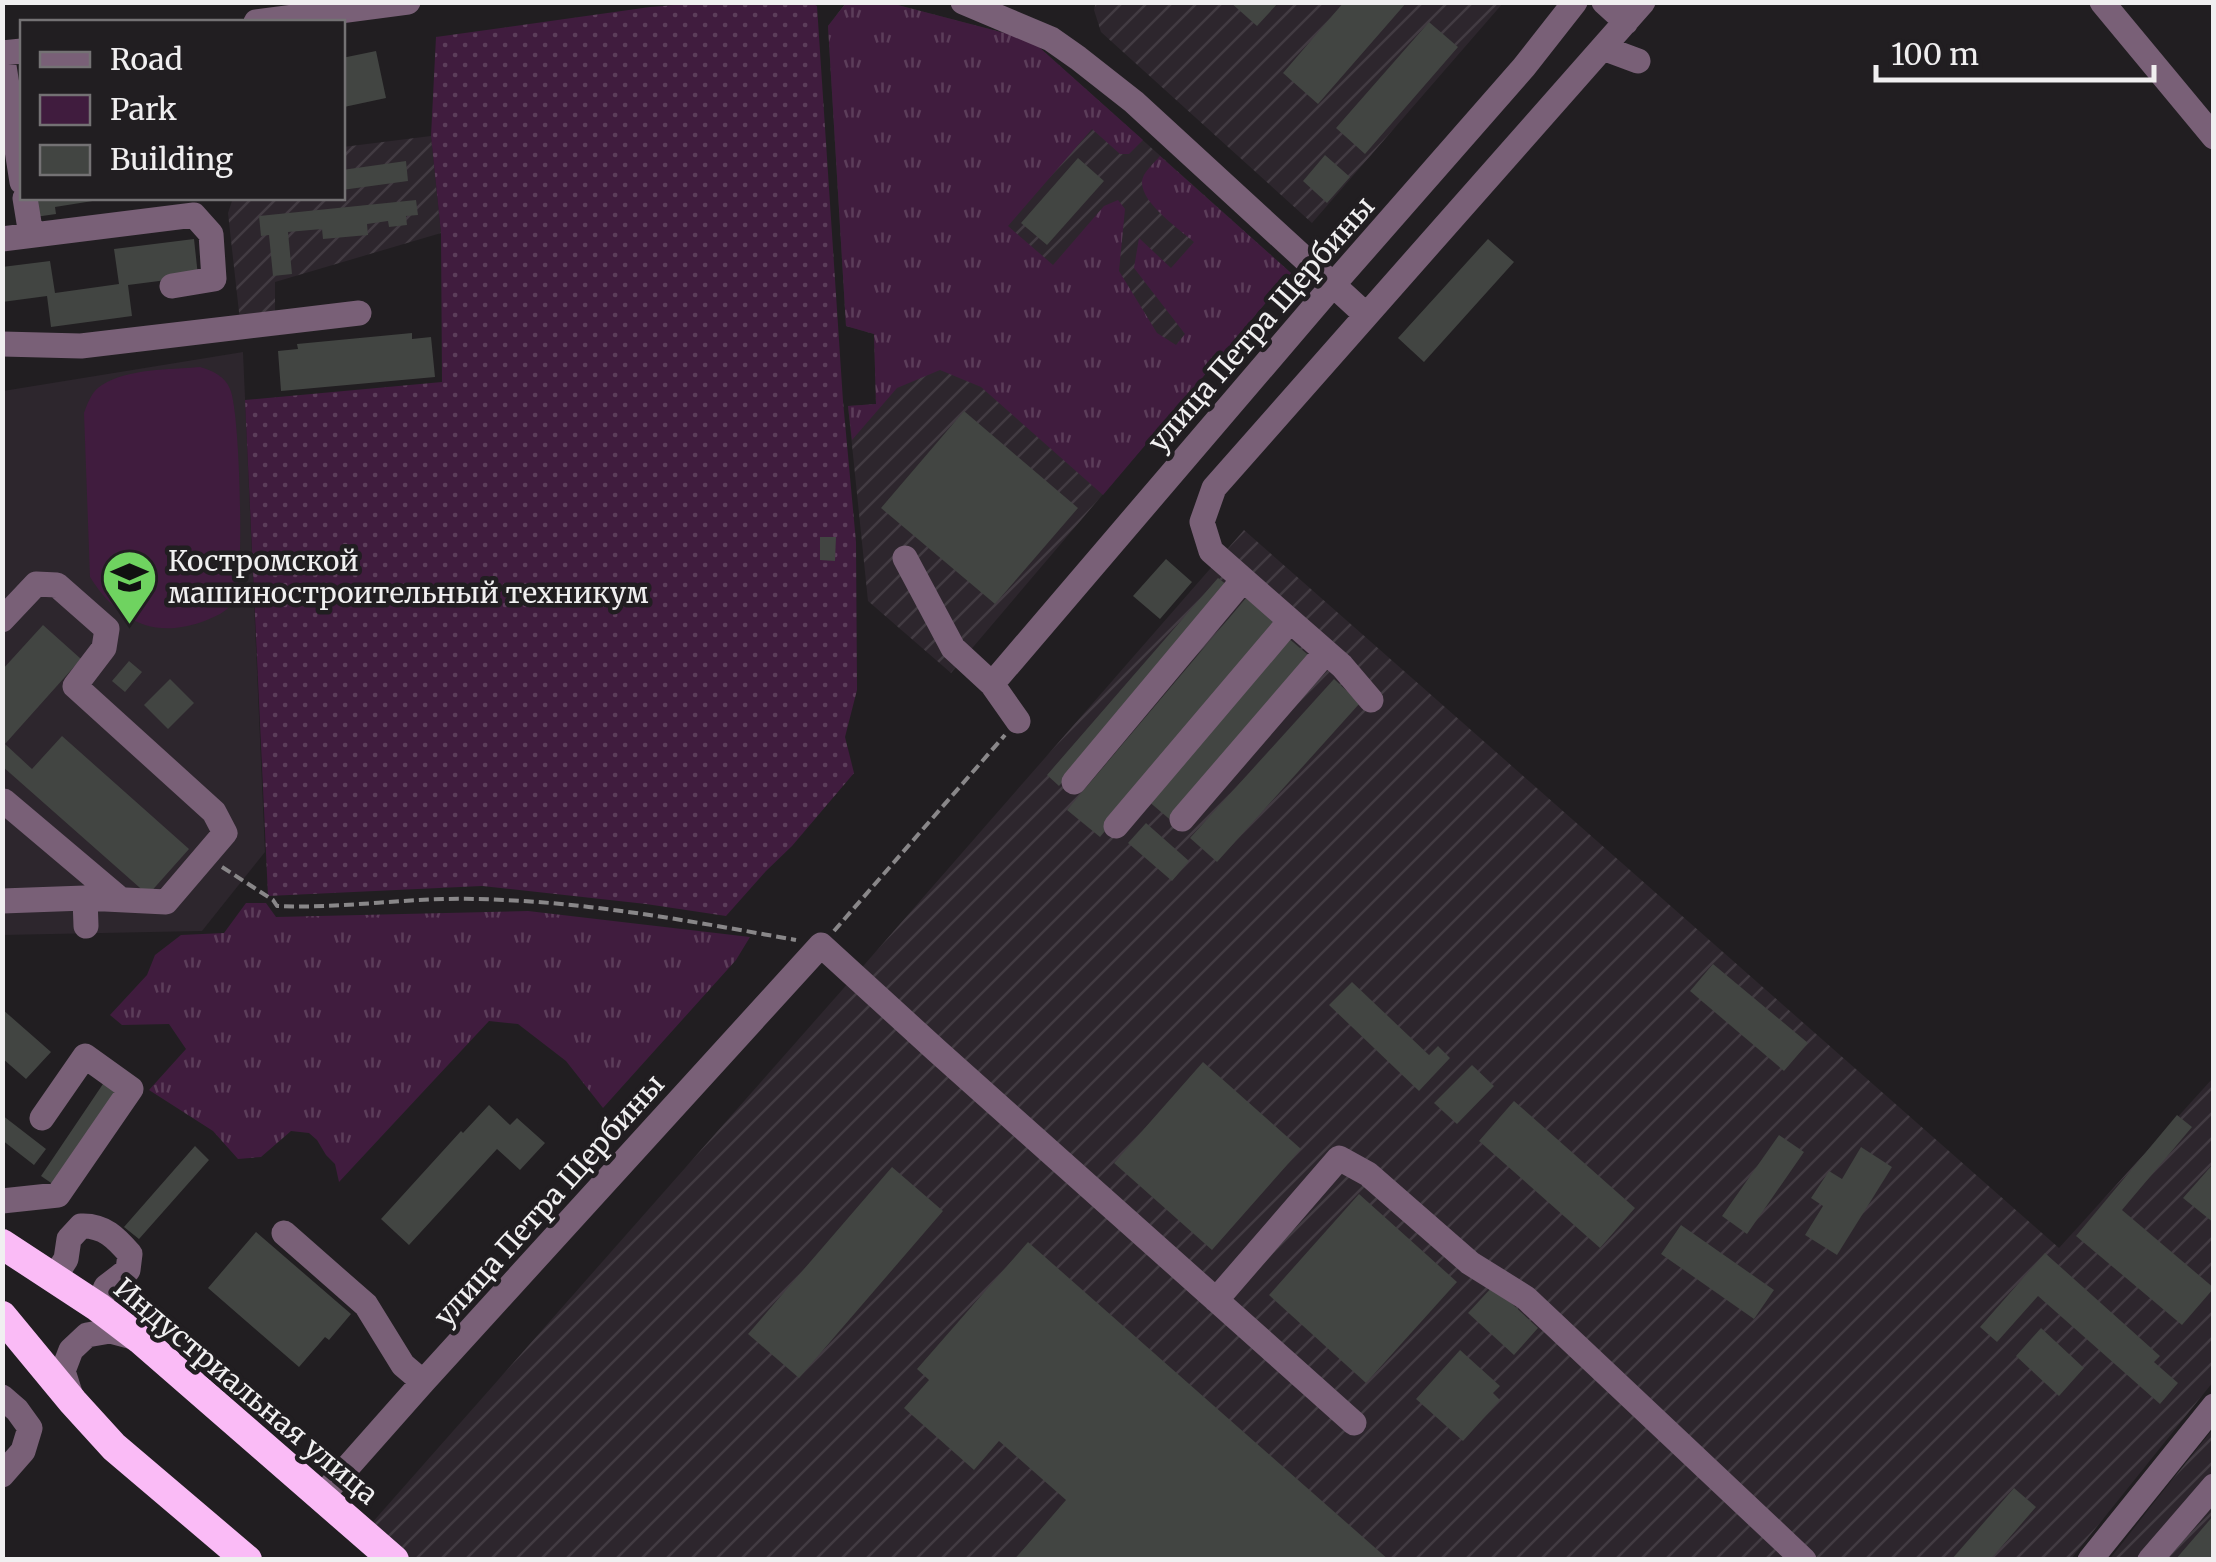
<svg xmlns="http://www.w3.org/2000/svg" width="2216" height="1562" font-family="Merriweather,serif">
	<defs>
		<pattern id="industrial-furrows" width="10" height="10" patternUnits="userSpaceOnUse" patternTransform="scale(2.5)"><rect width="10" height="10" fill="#2d262d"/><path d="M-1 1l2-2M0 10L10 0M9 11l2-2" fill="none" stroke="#423b42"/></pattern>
		<pattern id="grass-tufts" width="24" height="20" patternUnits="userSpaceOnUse" patternTransform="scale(2.5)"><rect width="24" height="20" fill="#401c3e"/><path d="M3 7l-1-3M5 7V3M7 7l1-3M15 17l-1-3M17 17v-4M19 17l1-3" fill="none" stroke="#5c3d5a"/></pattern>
		<pattern id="garden-dots" width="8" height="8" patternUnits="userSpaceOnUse" patternTransform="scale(2.5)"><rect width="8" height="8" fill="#401c3e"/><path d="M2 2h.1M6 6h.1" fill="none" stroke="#5c3d5a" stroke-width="1.8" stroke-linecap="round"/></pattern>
	</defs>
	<rect width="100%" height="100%" fill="#211e21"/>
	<!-- built -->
	<path fill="#2d262d" d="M243 352 265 852 202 931 3 935V391Z"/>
	<!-- industrial -->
	<path fill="url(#industrial-furrows)" d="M1096 2 1503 3 1312 223 1101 32 1094 10Z
		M846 3H890L1031 40 1291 273 951 673 868 601 848 406 876 404 874 334 846 326 828 26Z
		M431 136 441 233 275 282V316L240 321 228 213 233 198H342L343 147Z
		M1244 530 2059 1248 2213 1078V1382L2071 1559 410 1560 371 1524 865 964Z
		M2213 1429V1559L2109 1560 2152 1505Z"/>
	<!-- grass -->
	<path fill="url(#grass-tufts)" d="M846 3H890L1031 40 1143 140 1129 154H1120L1092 129 1008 226 1053 265 1104 206 1118 200 1125 209 1119 271 1157 333 1176 345 1185 334 1134 268 1139 238 1171 268 1194 242C1178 228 1132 197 1144 175 1148 168 1155 162 1160 156L1291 273 1103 495 981 387 940 370 897 388 852 440 848 406 876 404 874 334 846 326 828 26Z
		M246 903H266L276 917 528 911 750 937 736 960 603 1108 566 1061 518 1024 489 1021 339 1182 335 1164 326 1155 317 1140 309 1133 291 1131 261 1157 238 1159 213 1131 149 1090 186 1049 169 1024 122 1025 110 1015 147 975 155 955 181 935 224 933Z"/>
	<!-- park -->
	<path fill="#401c3e" d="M200 367C213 371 225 376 230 389 240 410 244 574 236 596 232 609 219 615 207 620 156 640 119 623 90 577L84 413C88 402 92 391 102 385 129 368 169 370 200 367Z"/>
	<!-- garden -->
	<path fill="url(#garden-dots)" d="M810 2 817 6 843 401 856 542 857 690 845 737 854 773 792 846 766 871 726 916 646 904 482 886 268 896 245 400 442 382 441 233 431 136 436 37 650 7 698 3Z"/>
	<!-- building -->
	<path fill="#424542" d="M1230 2H1279L1257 26Z
		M1344 2H1407L1318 104 1283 73Z
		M1429 22 1458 47 1365 154 1336 128Z
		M376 51 386 98 344 107 342 58Z
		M1325 155 1350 177 1327 203 1303 181Z
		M1078 158 1104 181 1047 245 1021 223Z
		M406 161 408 181 342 190V170Z
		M32 198H99V200L55 207 56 214 35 217Z
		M416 200 418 215 406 216 407 225 389 227 388 221 367 224 368 235 323 239 322 229 288 232 292 274 273 276 269 235 261 236 259 216Z
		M194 239 198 276 128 285 132 316 51 327 47 296 2 302V267L50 261 55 293 119 284 114 249Z
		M1488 239 1514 262 1424 362 1398 338Z
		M412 333V339L431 337 435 377 281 391 278 351 298 349 297 344Z
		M964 411 1078 508 995 604 881 508Z
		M820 537H836L835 561 820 560Z
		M1166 559 1192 582 1160 619 1133 596Z
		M1218 578 1231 588 1059 786 1047 775Z
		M1246 598 1278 625 1100 837 1067 810Z
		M43 625 81 659 5 744 32 769 62 736 189 849 148 895 2 766V670Z
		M1287 637 1313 659 1174 823 1147 800Z
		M129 661 142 672 125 692 112 681Z
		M170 679 194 703 168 729 144 705Z
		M1334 679 1360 703 1217 862 1190 838Z
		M1146 823 1189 861 1172 881 1128 843Z
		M1713 964 1808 1043 1784 1071 1690 991Z
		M1352 982 1429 1055 1438 1046 1450 1058 1419 1091 1329 1005Z
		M2 1009 51 1052 26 1079 2 1058Z
		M1203 1062 1301 1149 1212 1250 1114 1163Z
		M1472 1065 1494 1086 1457 1124 1434 1103Z
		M105 1081 121 1093 57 1187 41 1176Z
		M1514 1101 1635 1208 1600 1248 1479 1141Z
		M489 1105 510 1125 517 1118 545 1143 520 1170 497 1149 409 1245 381 1219 461 1131 463 1133Z
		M2 1115 46 1149 34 1165 2 1140Z
		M2177 1115 2192 1127 2122 1210 2214 1288 2182 1325 2076 1236Z
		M1779 1135 1804 1152 1747 1234 1722 1216Z
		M195 1146 209 1160 139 1239 124 1227Z
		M1861 1147 1892 1167 1837 1255 1805 1235 1823 1206 1811 1198 1829 1171 1842 1179Z
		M2214 1163V1223L2183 1198Z
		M892 1167 943 1211 799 1378 748 1334Z
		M1359 1194 1457 1282 1366 1383 1269 1295Z
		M1681 1225 1774 1290 1754 1319 1661 1254Z
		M256 1232 351 1314 329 1340 325 1337 299 1367 208 1288Z
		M1028 1242 1389 1560H1014L1066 1500 999 1441 974 1470 904 1408 929 1380 917 1369Z
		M2045 1253 2160 1356 2154 1362 2178 1383 2160 1404 2038 1296 1997 1342 1980 1327Z
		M1493 1286 1538 1328 1514 1355 1468 1313Z
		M2041 1328 2084 1368 2059 1396 2016 1356Z
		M1460 1350 1500 1386 1493 1393 1500 1400 1463 1441 1416 1399Z
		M2014 1488 2036 1507 1990 1560H1951Z
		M2214 1515V1560H2175Z"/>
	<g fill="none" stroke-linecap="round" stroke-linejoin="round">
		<!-- path -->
		<path stroke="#898789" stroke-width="4" stroke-dasharray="10 5" stroke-linecap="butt" d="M222 867 273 900 277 906C343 909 410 897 476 899 584 901 690 921 796 940
			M834 931 1005 735"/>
		<!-- minor -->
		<path stroke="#796077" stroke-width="25" d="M963 2 1051 39 1078 58 1134 102 1366 315
			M1604 2 1626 22
			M2102 2 2214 137
			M256 22 408 2
			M1603 48 1638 61
			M22 51 2 53 22 182
			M25 198 31 235
			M2 239 194 215 211 234 214 279 172 286
			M2 344 81 346 359 313
			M905 558 953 648 992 684 1018 721
			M2 620 36 584 57 585 107 629 104 648 75 686 214 812 225 833 166 902 85 898 2 901
			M992 684 1333 285 1524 67 1575 2
			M1371 700 1342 666 1211 551 1202 522 1214 488 1643 2
			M1074 782 1243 580
			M4 801 120 899
			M1182 819 1326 652
			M1116 826 1290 621
			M85 898 86 926
			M2 1201 58 1195 131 1089 85 1056 42 1118
			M284 1233 366 1305 403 1365 423 1382
			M54 1278 66 1259 69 1239 81 1226C104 1225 116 1238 130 1254L128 1270 106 1287 98 1307
			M1216 1300 1339 1158 1368 1174 1470 1263 1526 1298 1804 1560
			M71 1396 63 1371 71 1350 87 1335 110 1331 140 1339
			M2 1397 17 1410 30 1428 23 1451 2 1475
			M322 1496 423 1382 821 945 936 1050 1354 1423
			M2090 1560 2214 1406
			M2150 1560 2214 1486"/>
		<!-- highway -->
		<path stroke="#fabbf6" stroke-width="30" d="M2 1244 98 1307 140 1339 394 1560
			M2 1316 73 1402 114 1447 247 1560"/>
	</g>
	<!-- icons -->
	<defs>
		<symbol id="university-pin" viewBox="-11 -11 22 30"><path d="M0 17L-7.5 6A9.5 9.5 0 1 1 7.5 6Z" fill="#6fd360" stroke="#211e21"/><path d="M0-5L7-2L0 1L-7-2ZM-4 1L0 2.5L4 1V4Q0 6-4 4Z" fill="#111"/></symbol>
	</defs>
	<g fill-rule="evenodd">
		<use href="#university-pin" x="98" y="546" width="63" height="86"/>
	</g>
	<g text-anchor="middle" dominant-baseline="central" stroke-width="9" stroke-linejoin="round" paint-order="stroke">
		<!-- street labels -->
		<g font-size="28" fill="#f0eff0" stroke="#211e21">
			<text transform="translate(1261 324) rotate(-49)">улица Петра Щербины</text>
			<text transform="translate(549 1200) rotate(-48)">улица Петра Щербины</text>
			<text transform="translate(246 1391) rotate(40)">Индустриальная улица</text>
		</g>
		<!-- poi labels -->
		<g font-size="28" fill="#f0eff0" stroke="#211e21" text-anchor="start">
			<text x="168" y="561">Костромской<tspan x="168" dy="32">машиностроительный техникум</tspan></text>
		</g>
	</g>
	<!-- border -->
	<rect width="2216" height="1562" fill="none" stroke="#f0eff0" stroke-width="10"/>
	<!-- legend -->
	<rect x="20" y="20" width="325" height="180" fill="#211e21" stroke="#747274" stroke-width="2.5"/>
	<rect x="40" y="52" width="50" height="15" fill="#796077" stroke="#747274" stroke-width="2.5"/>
	<text x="110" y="70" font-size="30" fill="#f0eff0">Road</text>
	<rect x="40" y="95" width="50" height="30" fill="#401c3e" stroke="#747274" stroke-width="2.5"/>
	<text x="110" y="120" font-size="30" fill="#f0eff0">Park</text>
	<rect x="40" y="145" width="50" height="30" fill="#424542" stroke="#747274" stroke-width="2.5"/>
	<text x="110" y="170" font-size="30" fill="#f0eff0">Building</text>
	<!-- scale -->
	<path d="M1876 65v15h278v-15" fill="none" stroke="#f0eff0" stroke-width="5"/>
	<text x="1891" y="65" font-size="30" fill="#f0eff0" stroke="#211e21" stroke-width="8" paint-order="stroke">100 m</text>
</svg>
